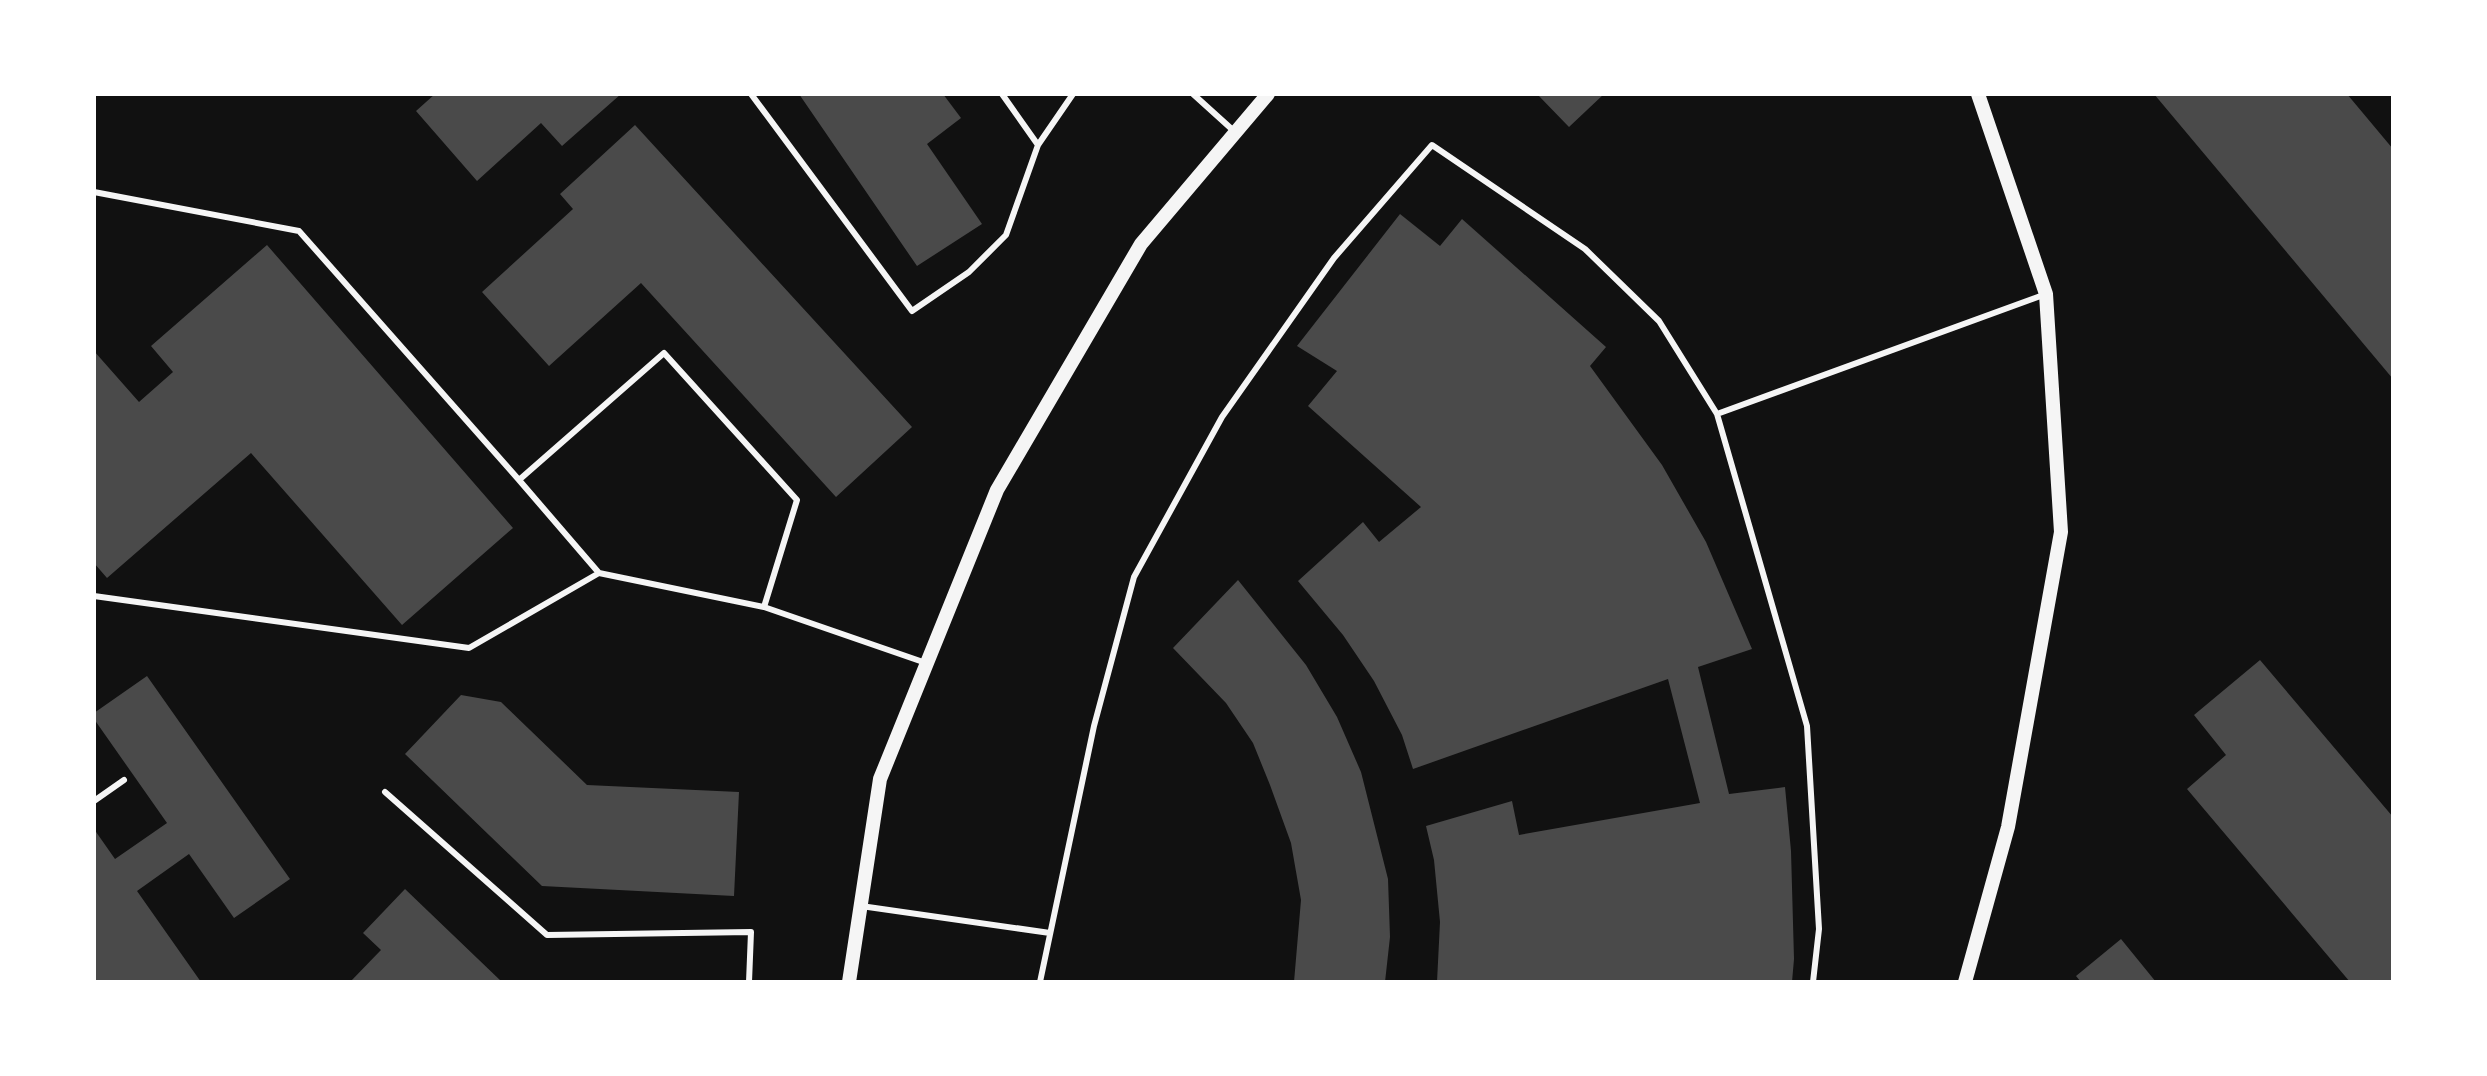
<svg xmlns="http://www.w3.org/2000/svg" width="2487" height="1076" font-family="'Fira Sans Condensed',sans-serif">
	<rect width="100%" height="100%" fill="#111"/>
	<!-- building -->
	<path fill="#4a4a4a" d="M435 94H621L562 146 541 123 477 181 416 111Z
		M799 94H943L961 118 927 144 982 224 917 266Z
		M1537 94H1604L1569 127Z
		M2154 94H2347L2393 149V379Z
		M635 125 912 427 836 497 641 283 549 366 482 292 573 209 560 194Z
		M1400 214 1440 246 1462 219 1606 347 1590 366 1662 465 1706 542 1752 649 1698 667 1729 794 1785 787 1791 851 1794 959 1792 982H1437L1440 922 1434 860 1426 826 1512 801 1519 835 1700 803 1668 679 1413 769 1402 735 1374 681 1343 635 1298 581 1363 522 1379 542 1421 507 1308 406 1337 371 1297 346Z
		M267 245 513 528 402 625 251 453 107 578 94 563V351L139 402 173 372 151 346Z
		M1238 580 1306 665 1337 717 1361 772 1388 879 1390 937 1385 982H1294L1301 900 1291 843 1270 785 1253 743 1226 703 1173 648Z
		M2260 660 2393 817V982H2350L2187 789 2226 755 2194 715Z
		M147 676 290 879 234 918 189 854 137 891 201 982H94V829L115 859 167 823 94 719V713Z
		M461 695 501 702 587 785 739 792 734 896 542 886 405 754Z
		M405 889 502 982H350L381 950 363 933Z
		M2121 939 2156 982H2081L2076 976Z"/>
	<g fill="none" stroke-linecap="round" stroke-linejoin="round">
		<!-- service -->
		<path stroke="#f5f5f5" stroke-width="6" d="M751 94 912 311 969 272 1006 235 1038 145 1073 94
			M1002 94 1038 145
			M1193 94 1235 132
			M94 192 299 231 519 480 664 353 797 500 764 607
			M519 480 599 573
			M94 596 469 648 599 573 764 607 926 663
			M385 792 547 935 751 932 749 982
			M94 801 124 780
			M861 906 1050 933
			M1040 982 1094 726 1134 577 1222 417 1334 258 1432 145 1585 249 1659 321 1717 414
			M1813 982 1819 929 1807 726 1717 414 2046 294"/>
		<!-- tertiary -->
		<path stroke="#f5f5f5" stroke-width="14" d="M849 982 880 779 997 490 1141 244 1268 94
			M1965 982 2008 827 2061 532 2046 294 1978 94"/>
	</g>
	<!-- border -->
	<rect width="2487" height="1076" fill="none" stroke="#ffffff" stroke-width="192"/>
</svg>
